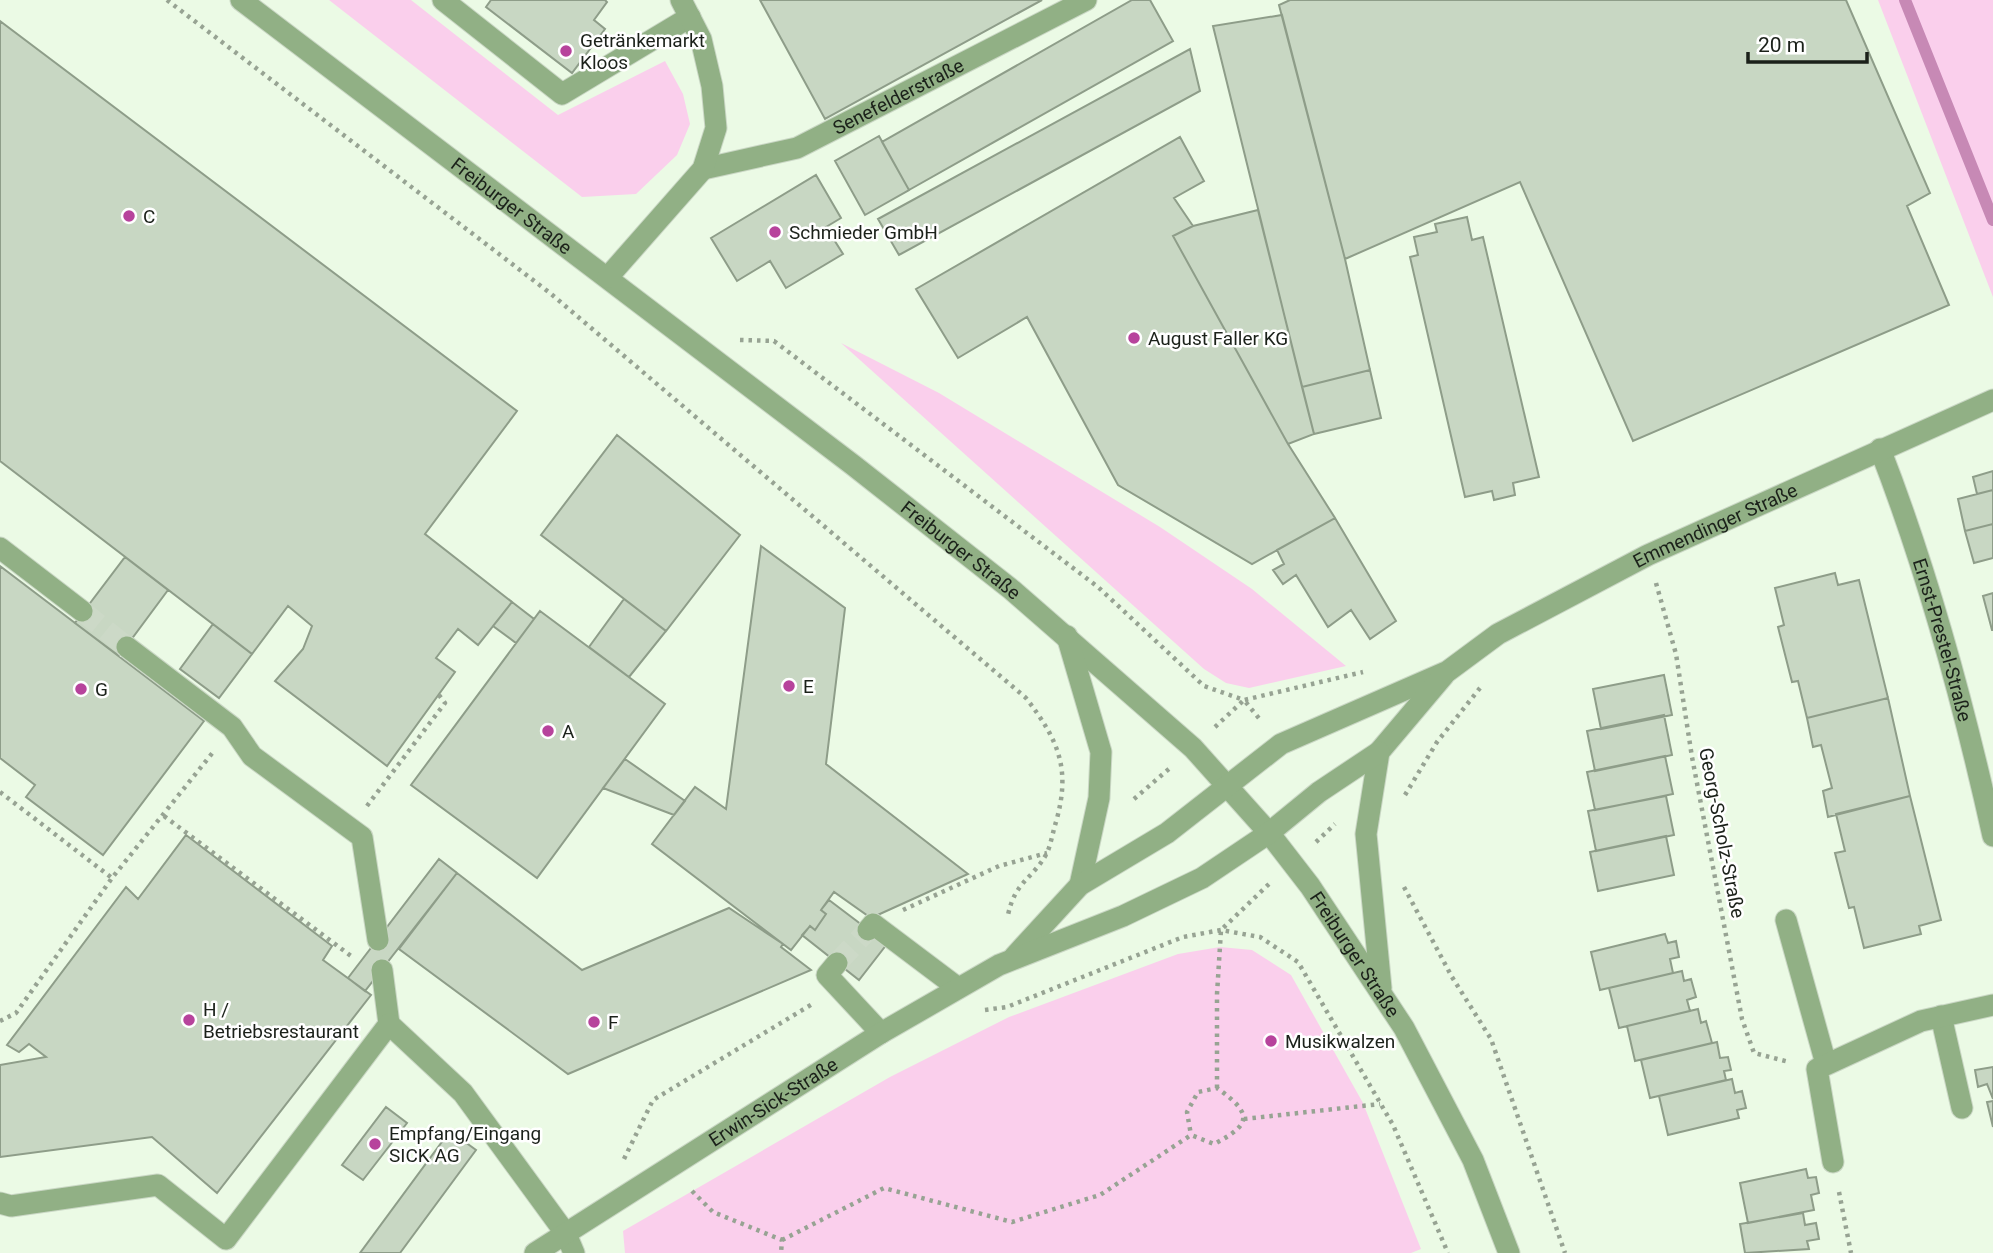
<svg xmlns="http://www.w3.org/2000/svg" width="1993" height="1253" font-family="Roboto,sans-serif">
	<rect width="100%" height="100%" fill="#ebfae5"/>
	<!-- green -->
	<path fill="#facfec" d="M329 0H411L558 115 665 61 683 94 690 124 677 155 636 194 582 197Z
		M1878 0H1993V297Z
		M841 343 939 393 1160 527 1252 589 1346 666 1249 688 1226 683 1204 669Z
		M1220 947 1252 950 1291 975 1363 1103 1421 1249 1411 1253H625L623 1231 890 1077 1009 1017 1178 954Z"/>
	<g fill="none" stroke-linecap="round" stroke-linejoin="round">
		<!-- stream -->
		<path stroke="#c789b5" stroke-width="12" d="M1905 0 1993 220"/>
	</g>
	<!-- building -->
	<path fill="#c8d7c3" stroke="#8e9d89" stroke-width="2" d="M491 0H605L607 2 594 20 605 29 572 73 486 7Z
		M760 0H1042L825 119Z
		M1132 0H1150L1173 41 909 190 882 142Z
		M1290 0H1846L1930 193 1907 206 1949 305 1633 441 1520 182 1345 259 1279 5Z
		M1282 15 1345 259 1370 370 1302 387 1213 26Z
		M0 21 517 411 425 534 512 602 478 645 458 629 436 658 455 672 387 766 275 681 303 649 312 626 288 606 252 654 0 461Z
		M1190 49 1200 91 899 255 878 219Z
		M879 136 909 190 865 215 835 161Z
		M1180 137 1204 181 1174 198 1193 226 1173 236 1288 444 1335 518 1252 564 1118 485 1027 317 958 358 916 289Z
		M816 175 841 218 826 227 843 254 786 288 770 261 737 281 711 238Z
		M1258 210 1314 434 1288 444 1173 236 1193 226Z
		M1467 217 1472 240 1483 237 1539 477 1513 483 1515 495 1494 500 1492 491 1465 497 1410 257 1418 255 1414 237 1437 232 1435 224Z
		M1370 370 1381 418 1314 434 1302 387Z
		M617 435 740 535 666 631 541 535Z
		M1993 471V490L1977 494 1973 477Z
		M1993 490V524L1965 531 1958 499Z
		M1335 518 1396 621 1370 639 1351 610 1328 627 1296 575 1283 584 1273 570 1284 564 1277 550Z
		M1993 524V558L1974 563 1965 531Z
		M761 546 845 608 826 764 968 874 871 918 834 892 821 910 826 914 815 930 810 926 791 950 652 844 695 787 726 809Z
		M125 557 168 590 119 656 75 623Z
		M0 566 204 721 103 855 26 797 35 785 0 758Z
		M1835 573 1838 585 1859 580 1888 698 1807 718 1798 681 1792 682 1778 627 1784 625 1775 588Z
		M1993 593V630H1992L1983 596Z
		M624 599 666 631 629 677 589 647Z
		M512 602 534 619 516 643 493 626Z
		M540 611 665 704 537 878 411 785Z
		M213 624 252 654 219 698 180 669Z
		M1664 675 1672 715 1601 729 1593 689Z
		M1888 698 1910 796 1828 817 1823 791 1832 788 1821 745 1813 747 1807 718Z
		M1664 715 1672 755 1595 771 1587 731Z
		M1665 756 1673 794 1595 810 1587 772Z
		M625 759 685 801 674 815 603 788Z
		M1666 796 1674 835 1596 851 1588 811Z
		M1910 796 1941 920 1919 926 1921 934 1864 948 1854 907 1849 908 1835 853 1845 851 1836 814Z
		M186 835 332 946 323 960 371 995 217 1193 152 1137 0 1157V1065L46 1057 29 1044 19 1052 7 1045 126 887 138 899Z
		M1666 836 1674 875 1598 891 1590 852Z
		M439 859 457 873 365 991 348 978Z
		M457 873 582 970 729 908 783 944 781 947 811 970 568 1074 399 949Z
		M829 900 887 944 859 980 802 935 810 926 815 930 826 914 821 910Z
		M1665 934 1668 943 1676 941 1679 957 1670 959 1673 973 1600 990 1591 952Z
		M1682 971 1684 981 1691 979 1696 997 1687 1000 1690 1011 1619 1028 1609 988Z
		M1698 1009 1701 1023 1706 1021 1712 1043 1635 1061 1627 1026Z
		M1717 1042 1720 1058 1728 1057 1731 1070 1724 1071 1726 1080 1650 1098 1641 1060Z
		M1993 1067V1099L1987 1084 1978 1087 1975 1070Z
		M1732 1079 1735 1093 1742 1091 1746 1108 1737 1110 1739 1118 1668 1135 1659 1096Z
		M1993 1101V1127L1987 1102Z
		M386 1107 407 1123 363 1180 342 1165Z
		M450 1131 476 1150 400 1253H360Z
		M1806 1169 1808 1178 1816 1177 1819 1193 1811 1195 1814 1210 1748 1223 1740 1183Z
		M1803 1213 1805 1225 1816 1223 1819 1239 1807 1241 1809 1249 1745 1253 1740 1224Z"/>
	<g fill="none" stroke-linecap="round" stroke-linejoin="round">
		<!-- minor-tunnel -->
		<path stroke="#ccd9c7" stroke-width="21" stroke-dasharray="21 10" stroke-linecap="butt" d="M82 611 127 647
			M837 963 868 930"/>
		<defs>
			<g id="minor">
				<path id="s1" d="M241 0 853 465 1012 590 1193 748 1269 833 1310 886 1404 1028 1473 1160 1509 1253"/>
				<path d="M443 0 562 94 690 17"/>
				<path id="s2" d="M703 169 797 148 1086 0"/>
				<path d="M608 277 703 169 716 128 712 86 701 39 681 0"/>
				<path id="s3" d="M1880 449C1929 575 1964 705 1993 836"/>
				<path d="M0 548 82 611"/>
				<path d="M1067 636 1101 752 1099 798 1080 885"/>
				<path d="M127 647 232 727 252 756 362 837 378 940"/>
				<path d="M1786 920 1826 1064"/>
				<path d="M868 930 873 924 958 988"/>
				<path id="s4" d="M1014 957 1080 885 1167 833 1281 744 1448 671 1498 634 1648 555 1993 400"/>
				<path d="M837 963 827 975 881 1033"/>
				<path d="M382 970 389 1024"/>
				<path d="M1381 988 1366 834 1379 752 1444 675"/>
				<path d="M1941 1016 1962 1108"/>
				<path d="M1833 1162 1817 1069 1921 1021 1993 1005"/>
				<path d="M0 1203 11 1206 158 1185 226 1239 389 1024 463 1093 566 1234 574 1253"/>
				<path id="s5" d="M535 1253 881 1033 999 965 1123 916 1202 878 1269 833 1319 792 1379 752"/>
			</g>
		</defs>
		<!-- minor casing -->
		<use href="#minor" stroke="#cad7c5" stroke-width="23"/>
		<!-- path -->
		<path stroke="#97a393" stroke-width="4.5" stroke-dasharray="3.5 5" stroke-linecap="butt" d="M167 0 550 293 1026 698C1059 741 1071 769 1056 822 1053 831 1051 844 1047 853 1033 879 1015 881 1008 915
			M740 340 774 341 1098 587 1204 686 1244 700 1363 672
			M1656 583 1676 654 1692 757 1742 1019 1754 1053 1789 1062
			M1215 727 1244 700 1262 722
			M0 792 112 878 214 751
			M1405 795 1437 742 1480 688
			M1134 799 1170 768
			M367 806 445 703 439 695
			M164 816 351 956
			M1316 842 1335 824
			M1404 887 1452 977 1491 1039 1565 1253
			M903 910 999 866 1047 853
			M985 1010 1007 1007 1183 937 1221 930 1260 937 1298 962 1393 1125 1448 1253
			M0 1021 16 1013 112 878
			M1217 1088V994L1221 930 1270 883
			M1244 1119 1380 1104
			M624 1159 653 1100 814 1003
			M692 1191 713 1212 782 1240 781 1253
			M1839 1192 1851 1253
			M782 1240 884 1188 1012 1222 1100 1195 1191 1135 1214 1144C1253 1124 1252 1113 1217 1088L1198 1092 1187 1112 1191 1135"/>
		<!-- minor -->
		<use href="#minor" stroke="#91b085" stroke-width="21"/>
	</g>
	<!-- markers -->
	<g fill="#b7439c" stroke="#fff" stroke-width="2.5">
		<circle cx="566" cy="51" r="7"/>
		<circle cx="129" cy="216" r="7"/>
		<circle cx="775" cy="232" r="7"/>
		<circle cx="1134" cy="338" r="7"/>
		<circle cx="789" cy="686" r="7"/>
		<circle cx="81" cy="689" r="7"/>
		<circle cx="548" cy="731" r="7"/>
		<circle cx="189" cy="1020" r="7"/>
		<circle cx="594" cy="1022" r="7"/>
		<circle cx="1271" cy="1041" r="7"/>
		<circle cx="375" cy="1144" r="7"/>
	</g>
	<g text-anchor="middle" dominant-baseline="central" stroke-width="5" stroke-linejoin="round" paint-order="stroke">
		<!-- poi labels -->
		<g font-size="19" fill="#1b211a" stroke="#fff" text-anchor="start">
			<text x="580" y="40">Getränkemarkt<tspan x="580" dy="22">Kloos</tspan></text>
			<text x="143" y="216">C</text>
			<text x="789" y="232">Schmieder GmbH</text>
			<text x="1148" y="338">August Faller KG</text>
			<text x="803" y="686">E</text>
			<text x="95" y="689">G</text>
			<text x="562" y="731">A</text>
			<text x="203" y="1009">H /<tspan x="203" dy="22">Betriebsrestaurant</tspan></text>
			<text x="608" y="1022">F</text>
			<text x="1285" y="1041">Musikwalzen</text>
			<text x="389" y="1133">Empfang/Eingang<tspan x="389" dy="22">SICK AG</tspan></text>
		</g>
		<!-- street labels -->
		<g font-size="19" fill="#1b211a" stroke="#fff">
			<text stroke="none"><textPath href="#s2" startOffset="210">Senefelderstraße</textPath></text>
			<text stroke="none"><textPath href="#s1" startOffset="340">Freiburger Straße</textPath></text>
			<text stroke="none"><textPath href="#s4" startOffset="831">Emmendinger Straße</textPath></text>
			<text stroke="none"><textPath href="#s1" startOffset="906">Freiburger Straße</textPath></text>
			<text stroke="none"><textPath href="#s3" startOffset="201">Ernst-Prestel-Straße</textPath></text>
			<text transform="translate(1722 833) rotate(79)">Georg-Scholz-Straße</text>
			<text stroke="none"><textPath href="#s1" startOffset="1474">Freiburger Straße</textPath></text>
			<text stroke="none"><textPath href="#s5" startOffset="282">Erwin-Sick-Straße</textPath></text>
		</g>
	</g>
	<!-- scale -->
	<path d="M1748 52v10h119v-10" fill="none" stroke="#1b211a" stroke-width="3.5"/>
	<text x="1758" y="52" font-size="21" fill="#1b211a" stroke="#ffffff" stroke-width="5" paint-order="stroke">20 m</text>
</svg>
